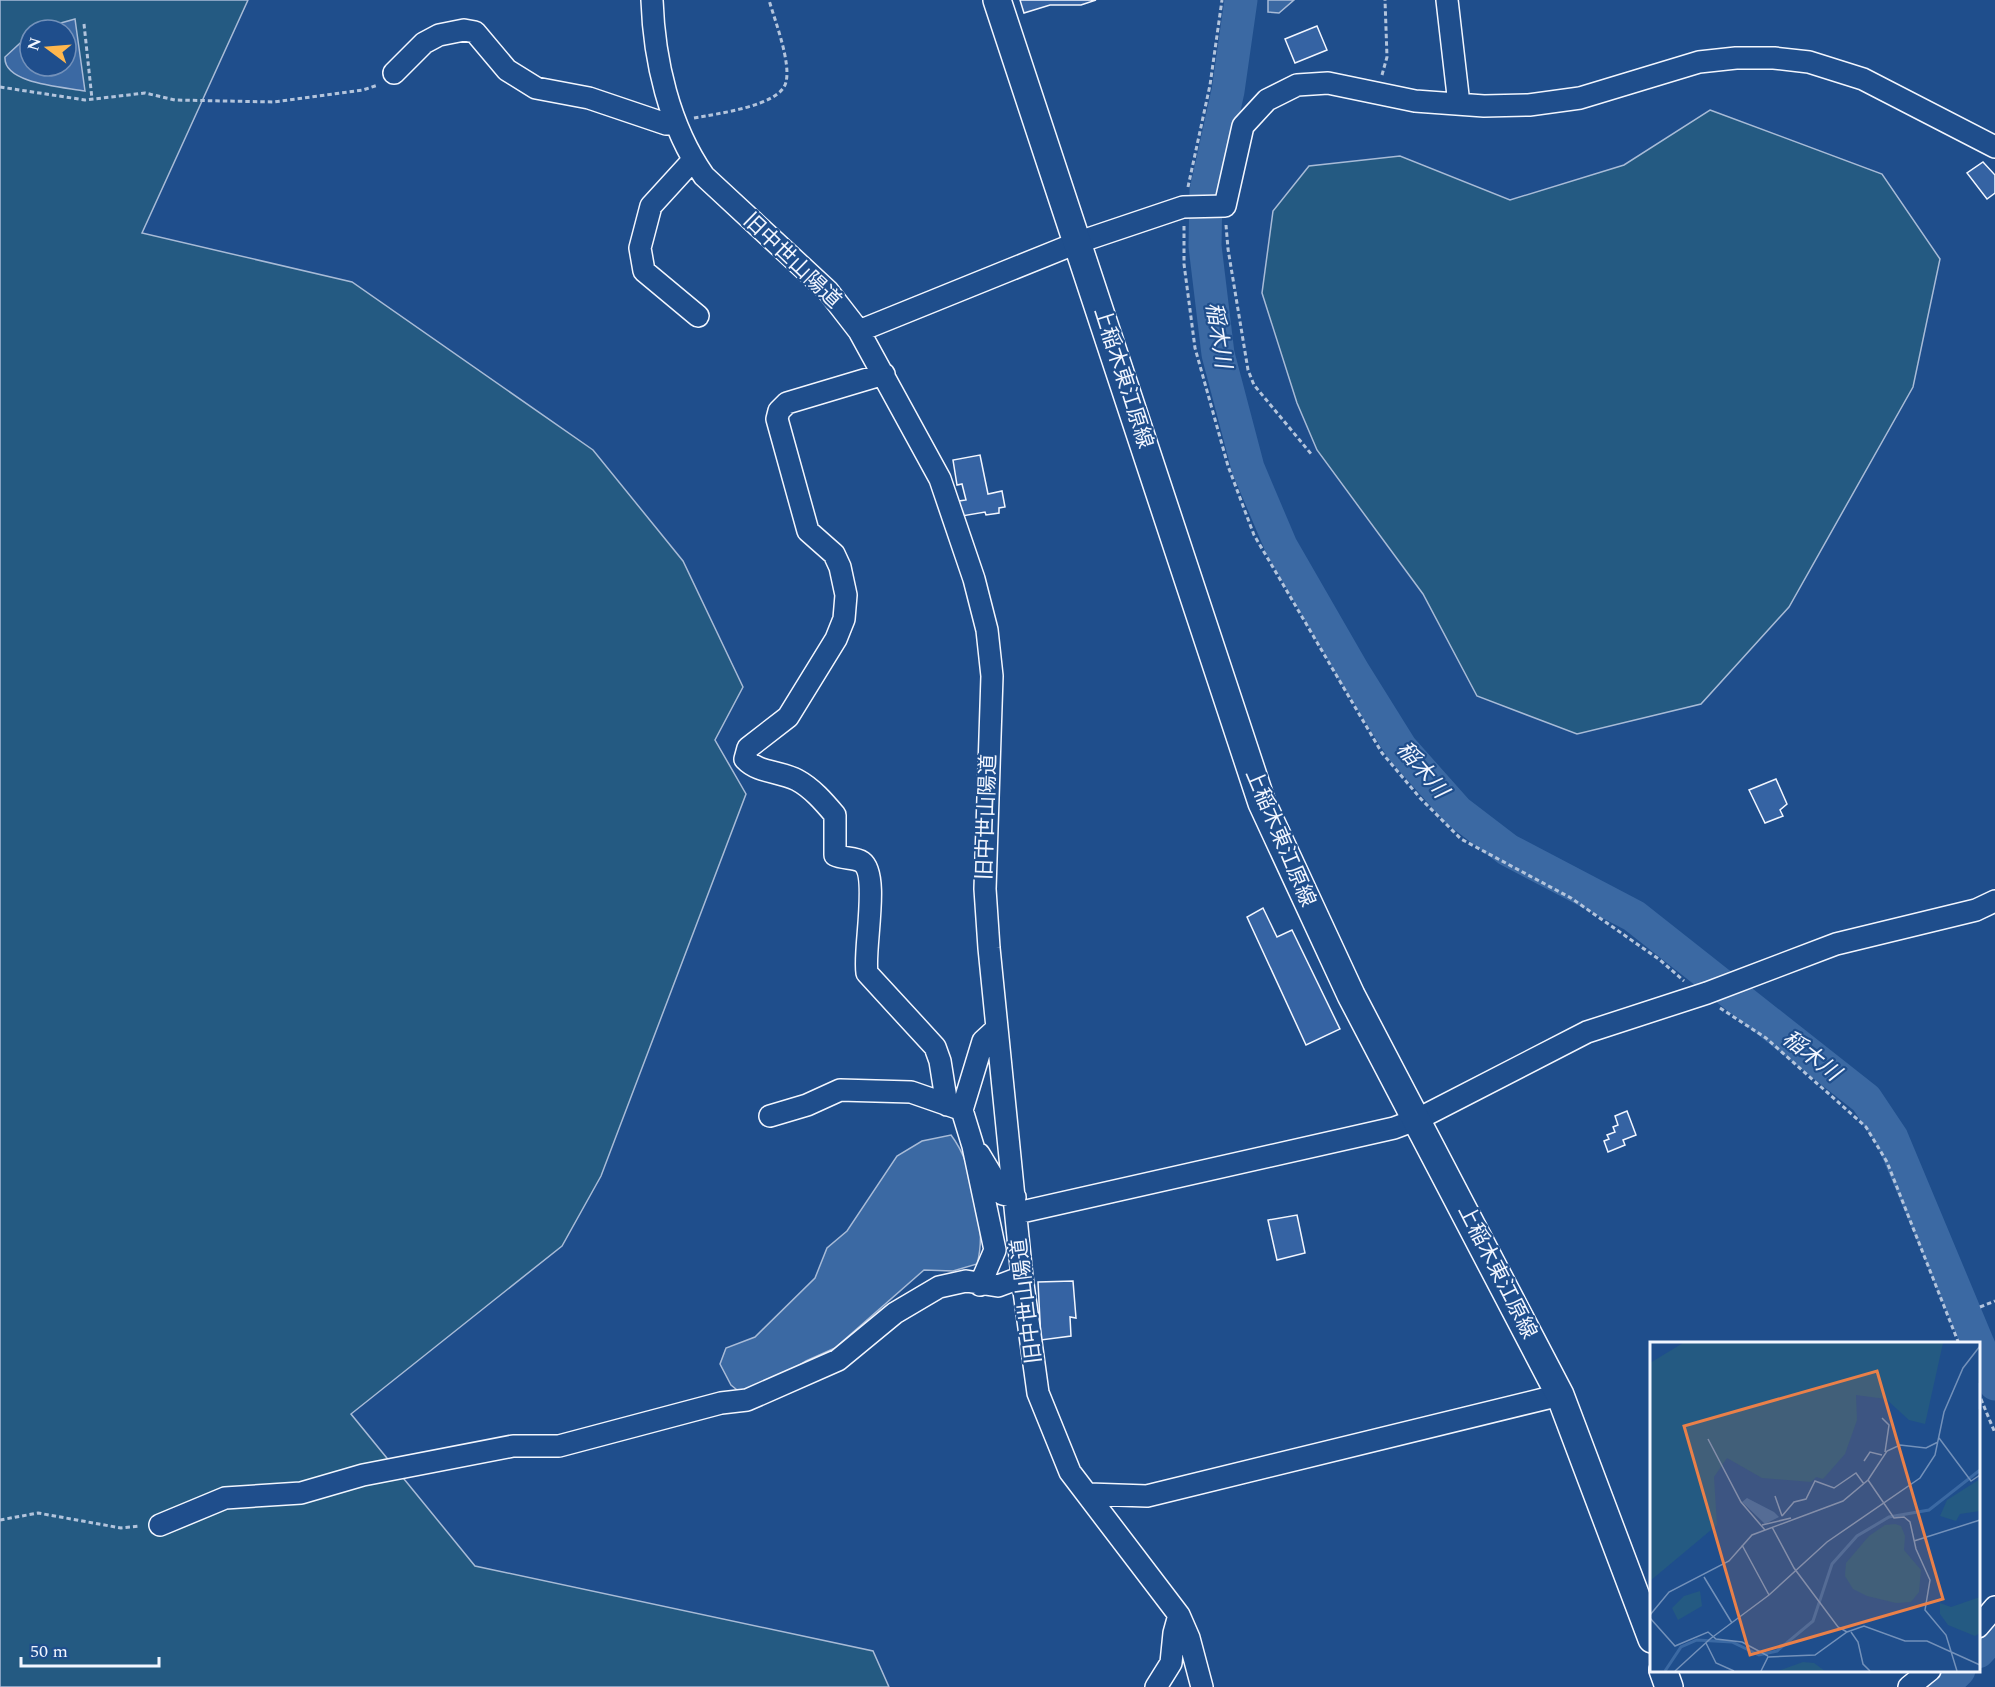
<svg xmlns="http://www.w3.org/2000/svg" width="1995" height="1687" font-family="Spectral,'Noto Sans JP',serif">
	<rect width="100%" height="100%" fill="#1f4e8c"/>
	<!-- green -->
	<path fill="#245a82" stroke="#a8bbd7" stroke-width="1.5" fill-rule="evenodd" d="M0 0H248L142 233 352 282 593 450 683 561 743 687 715 740 746 794 601 1176 562 1246 351 1414 475 1566 873 1651 889 1687H0ZM30 30H66V66H30Z
		M1710 110 1882 174 1940 259 1913 387 1789 607 1701 704 1577 734 1477 696 1423 594 1317 450 1297 403 1262 293 1273 211 1309 166 1400 156 1510 200 1624 165Z"/>
	<!-- water -->
	<path fill="#3b69a3" stroke="#a8bbd7" stroke-width="1.5" d="M1268 0H1294L1279 13 1268 12Z
		M75 19 85 91C65 87 3 84 5 57L30 34V66H66V30H36Z
		M951 1135C973 1164 987 1229 977 1264L953 1271 924 1270 835 1348 806 1361 773 1382 742 1394 731 1385 720 1364 726 1348 755 1337 815 1278 827 1248 847 1231 897 1156 922 1141Z"/>
	<g fill="none" stroke-linecap="round" stroke-linejoin="round">
		<!-- river -->
		<path stroke="#3b69a3" stroke-width="33" d="M1241 0 1228 91 1206 191 1205 246 1218 354 1248 468 1281 546 1353 671 1401 748 1457 811 1508 850 1634 916 1866 1099 1892 1138 1978 1344
			M1978 1344 1995 1384
			M1978 1652 1995 1633
			M1942 1687 1959 1670"/>
	</g>
	<!-- building -->
	<path fill="#3563a3" stroke="#f2f6ff" stroke-width="1.5" d="M1020 0H1096L1081 5H1050L1024 13Z
		M1317 26 1327 50 1295 63 1285 39Z
		M1983 162 1995 175V193L1987 199 1967 173Z
		M980 455 988 494 1002 491 1005 507 999 508V513L986 515 985 512 962 516 959 501 966 500 962 484 957 485 953 460Z
		M1776 779 1787 804 1780 810 1783 816 1765 823 1749 790Z
		M1263 908 1277 937 1292 930 1340 1029 1306 1045 1247 917Z
		M1627 1111 1636 1135 1623 1140 1625 1145 1608 1152 1604 1141 1609 1139 1607 1135 1615 1132 1613 1127 1618 1125 1615 1116Z
		M1297 1215 1305 1253 1277 1260 1268 1220Z
		M1073 1281 1076 1318 1070 1317 1071 1336 1041 1340 1038 1282Z"/>
	<g fill="none" stroke-linecap="round" stroke-linejoin="round">
		<defs>
			<path id="minor" d="M652 0C654 60 669 126 704 176L828 291 859 331 940 479 974 579 987 630 992 676 985 889 989 948 1022 1277 1038 1393 1070 1472 1179 1615 1189 1638 1202 1687
				M1447 0 1459 104
				M394 73 424 43 439 35 464 30 475 32 507 70 536 88 589 98 666 124 675 123
				M693 160 651 206 640 248 644 271 698 316
				M859 331 1079 242 1183 207 1225 206 1243 126 1267 100 1297 85 1328 83 1415 101 1484 106 1529 105 1580 98 1699 62 1736 58H1774L1809 62 1863 79 1995 147
				M884 374 787 403 779 411 777 419 808 531 834 554 840 567 846 595 844 619 836 639 788 717 748 748 745 759C758 773 780 771 797 780 812 788 824 802 835 815V855C843 859 855 857 862 862 880 875 863 950 867 973L935 1047 940 1061 947 1105
				M770 1116 807 1105 840 1090 911 1092 960 1109
				M979 1154 1003 1194 1015 1197
				M1017 1213 1394 1128 1418 1119 1587 1032 1707 993 1836 944 1976 910 1995 901
				M980 1285 995 1250 973 1146 962 1110 983 1041 995 1030
				M1089 1494 1147 1496 1560 1395
				M160 1525 225 1498 301 1493 363 1475 513 1446H559L721 1403 747 1400 838 1360 895 1313 939 1287 966 1281 998 1286 1022 1277
				M1978 1627 1995 1607
				M1156 1687 1171 1663 1174 1633 1179 1615
				M1909 1687 1930 1670"/>
			<path id="major" d="M997 0 1262 803 1351 995 1560 1395 1652 1639
				M1663 1670 1669 1687"/>
		</defs>
		<!-- minor casing -->
		<use href="#minor" stroke="#f2f6ff" stroke-width="24"/>
		<!-- major casing -->
		<use href="#major" stroke="#f2f6ff" stroke-width="30"/>
		<!-- path -->
		<path stroke="#b3c4dc" stroke-width="3" stroke-dasharray="4.5 3" stroke-linecap="butt" d="M84 24 92 99
			M1382 75 1387 57 1385 0
			M0 87 85 100 145 93 175 100 274 102 363 90 378 85
			M694 118C715 114 781 106 786 82 791 62 775 21 769 0
			M1188 187 1210 85 1222 0
			M1226 225 1228 249 1248 370 1254 385 1312 455
			M1184 226V264L1195 348 1228 466 1254 535 1382 753 1421 799 1461 839 1571 898 1660 960 1684 981
			M1720 1008 1766 1038 1866 1127 1887 1162 1959 1344
			M1980 1307 1995 1301
			M1978 1392 1995 1433
			M0 1520 38 1513 121 1528 140 1526"/>
		<!-- minor -->
		<use href="#minor" stroke="#1f4e8c" stroke-width="21"/>
		<!-- major -->
		<use href="#major" stroke="#1f4e8c" stroke-width="27"/>
	</g>
	<g text-anchor="middle" dominant-baseline="central" stroke-width="4.5" stroke-linejoin="round" paint-order="stroke">
		<!-- street labels -->
		<g font-size="21" fill="#f2f6ff" stroke="#1f4e8c">
			<text transform="translate(792 261) rotate(44)">旧中世山陽道</text>
			<text transform="translate(1123 378) rotate(72)">上稲木東江原線</text>
			<text transform="translate(987 817) rotate(-88)">旧中世山陽道</text>
			<text transform="translate(1280 838) rotate(67)">上稲木東江原線</text>
			<text transform="translate(1497 1272) rotate(63)">上稲木東江原線</text>
			<text transform="translate(1027 1301) rotate(-97)">旧中世山陽道</text>
		</g>
		<!-- water labels -->
		<g font-size="22" font-style="italic" fill="#f2f6ff" stroke="#1f4e8c">
			<text transform="translate(1218 335) rotate(81)">稲木川</text>
			<text transform="translate(1422 770) rotate(50)">稲木川</text>
			<text transform="translate(1811 1056) rotate(38)">稲木川</text>
		</g>
	</g>
	<!-- overview -->
	<g transform="translate(1650 1342)">
		<rect width="330" height="330" fill="#1f4e8c"/>
		<path d="M33 1H293L275 82 259 78 236 57 206 53 207 78 195 112 173 137 166 135 161 140 112 136 77 116 64 135 67 183 0 239V21ZM330 137V169L310 172 306 179 290 174 297 158ZM245 182 251 184 255 194 254 208 271 228 269 250 261 260 246 261 217 254 203 247 195 234 196 221 219 194 235 183ZM50 249 52 264 28 278 22 266 34 254ZM330 255V291L325 294 298 283 290 272V261L301 265ZM153 320 164 321 175 329H128Z" fill="#245a82"/>
		<path d="M97 156 124 170 129 175 115 182 92 160Z" fill="#3b69a3"/>
		<path fill="none" stroke="#3b69a3" stroke-width="3" d="M330 41V67M15 329 31 305 47 298 82 300 109 313 127 309 163 279 182 222 207 194 239 175 279 168 330 128"/>
		<path fill="none" stroke="#7391ba" stroke-width="1.5" d="M232 76 239 83 235 110M289 96 321 139 330 133M58 97 91 160 115 188M214 119 220 110 232 113M218 138 244 176 254 175 260 180 266 207 280 238 275 268 296 293 307 329M125 154 132 174M132 174 144 160 156 157 165 139 184 146 206 131 214 142M112 183 141 176M122 185 144 226 188 285 197 290M264 199 330 178M92 203 119 253M54 235 82 281M0 273 19 250 79 219 102 193 193 159 218 138 237 109 250 103 276 106 288 100M0 276 25 304 58 290 66 297 92 300 118 314M201 290 208 300 213 322 220 329M56 301 66 321 84 329M25 329 60 297 119 253 177 200 270 136 285 113 294 70 313 26 330 4M111 329 118 315 165 313 197 290 214 284 255 299H277L330 323"/>
		<path fill="#ea8049" fill-opacity="0.15" stroke="#ea8049" stroke-width="3" d="M227 29 293 257 100 313 34 84Z"/>
		<rect width="330" height="330" fill="none" stroke="#f2f6ff" stroke-width="3"/>
	</g>
	<!-- north arrow -->
	<g transform="translate(48 48) rotate(286)"><circle r="28" fill="#1f4e8c" stroke="#7391ba" stroke-width="1.5"/>
	<path d="M0-4.5L10 22L0 15L-10 22Z" fill="#ffb74d"/>
	<text y="-9" font-size="16" font-weight="bold" text-anchor="middle" fill="#f2f6ff">N</text>
	</g>
	<!-- scale -->
	<path d="M21 1657v9h138v-9" fill="none" stroke="#f2f6ff" stroke-width="3"/>
	<text x="30" y="1657" font-size="18" fill="#f2f6ff" stroke="#1f4e8c" stroke-width="4.5" paint-order="stroke">50 m</text>
</svg>
